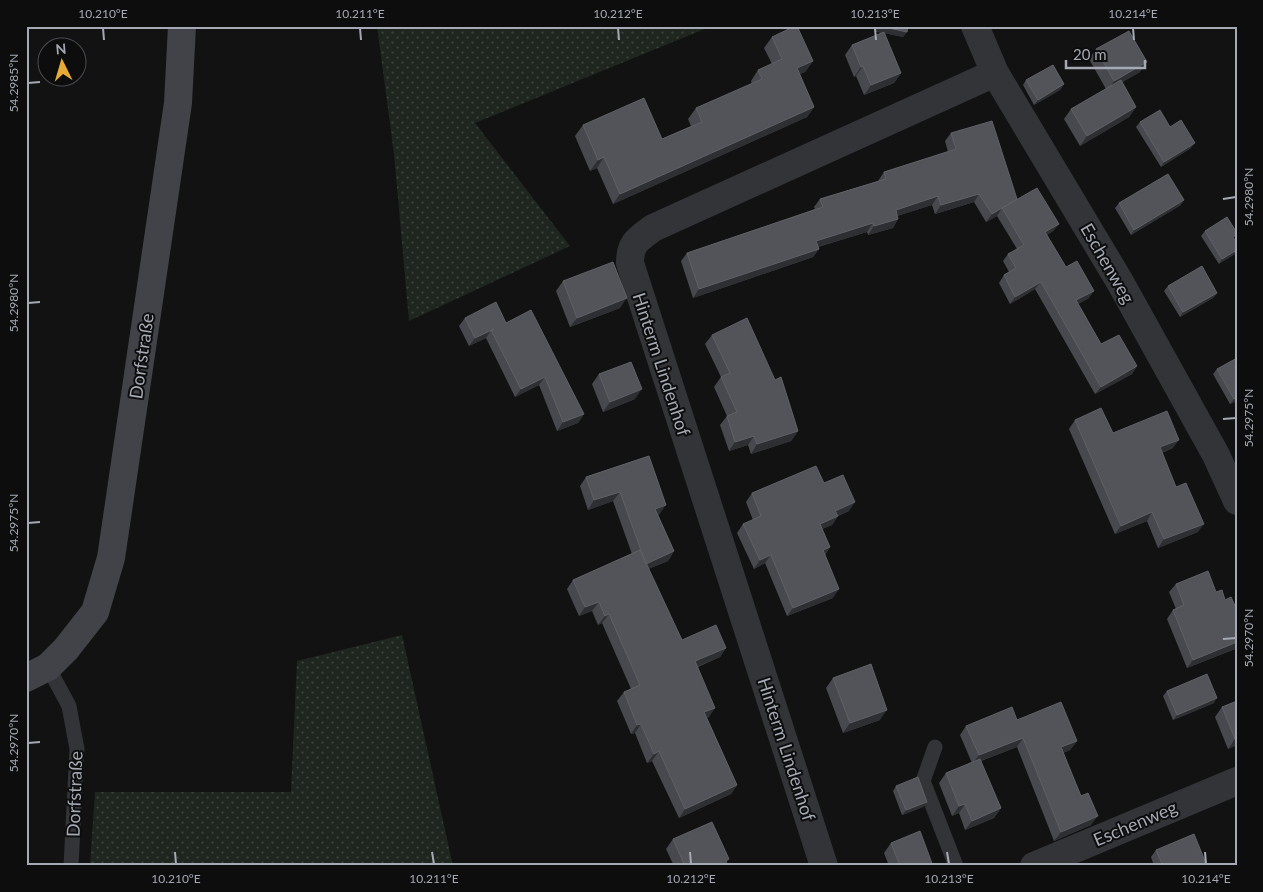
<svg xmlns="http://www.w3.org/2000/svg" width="1263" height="892" font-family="Lato,sans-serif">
	<defs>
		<pattern id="grass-dots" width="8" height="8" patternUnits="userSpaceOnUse" patternTransform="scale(1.25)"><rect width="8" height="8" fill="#1e261f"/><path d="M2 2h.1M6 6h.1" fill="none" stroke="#3c433d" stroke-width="1.8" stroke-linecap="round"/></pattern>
	</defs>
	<rect width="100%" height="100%" fill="#121213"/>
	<!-- grass -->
	<path fill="url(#grass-dots)" d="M377 26H712L475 123 570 246 409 321 394 154Z
		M402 635 453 866H90L95 792H291L297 661Z"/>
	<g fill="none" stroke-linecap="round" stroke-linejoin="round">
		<!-- lane -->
		<path stroke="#333438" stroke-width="15" d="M48 667 69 706 77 749 71 866
			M935 747 923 781 956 866"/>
		<!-- street -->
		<path stroke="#333438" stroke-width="28" d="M975 26 995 73 1120 282 1216 455 1237 501
			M824 866 630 263C630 243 638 239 653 228L995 73
			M1034 866 1237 781"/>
		<!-- secondary -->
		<path stroke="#414348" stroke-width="28" d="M26 678 48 667 66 649 95 612 111 558 178 103 182 26"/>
	</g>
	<!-- wall -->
	<path fill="#48494e" d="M875 26H908L907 32 903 37 884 33 901 73 894 83 864 95 856 76 854 77 845 55 852 45 882 33 874 31Z
		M772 37 813 61 805 72 800 74 814 107 807 117 613 204 597 168 590 171 575 136 583 125 662 139 691 126 688 119 696 108 752 84 751 81 758 70 772 64 764 48Z
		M1096 49 1140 72 1122 82 1136 107 1129 117 1080 146 1064 119 1071 109 1106 89 1089 59Z
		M1026 80 1064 84 1060 90 1034 105 1023 85Z
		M1140 122 1170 127 1191 148 1161 167 1136 127Z
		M951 133 1017 199 1059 224 1053 231 1047 235 1066 267 1089 298 1078 304 1101 344 1137 366 1132 374 1095 394 1035 289 1010 304 999 283 1004 275 1009 272 1003 261 1008 254 1017 249 997 216 986 222 974 202 935 214 932 205 897 216 898 219 893 228 868 235 867 232 818 247 819 249 813 257 693 298 681 261 687 253 815 209 814 207 820 199 878 181 884 172 948 152 945 141Z
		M1119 203 1181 205 1131 235 1115 208Z
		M1205 231 1234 239 1237 243 1219 264 1201 236Z
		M563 281 620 308 570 327 556 291Z
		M1168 286 1217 293 1213 298 1180 317 1164 291Z
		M465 318 506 323 584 414 578 423 557 431 539 385 515 397 486 338 469 346 459 326Z
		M712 335 798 431 791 441 751 454 748 445 729 451 720 425 727 416 714 387 721 377 705 344Z
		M1217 369 1237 401 1230 404 1213 374Z
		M599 374 635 399 603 412 592 384Z
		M1075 420 1113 433 1173 448 1162 453 1176 487 1198 532 1158 548 1147 521 1115 534 1069 429Z
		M649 456 659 515H658L674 551 668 561 648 569 682 640 726 648 720 657 698 667 709 717 707 718 737 785 731 794 679 818 652 761 647 763 635 733 631 734 617 701 624 692 631 689 602 623 598 625 592 611 579 616 567 589 573 580 632 554 613 501 588 510 580 486 586 477Z
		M824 483 849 511 838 516 832 525 822 529 830 547 825 555 833 598 787 616 765 563 754 569 737 533 743 524 753 520 746 502 752 493Z
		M1176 584 1235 649 1187 668 1167 619 1173 610 1176 609 1169 592Z
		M833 678 880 720 843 733 826 688Z
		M1167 691 1214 703 1173 720 1163 696Z
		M1237 701V745L1228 749 1215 717 1222 707Z
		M1017 720 1077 741 1070 750 1063 753 1091 825 1054 841 1017 747 981 761 1001 808 994 818 965 830 959 813 952 816 939 783 946 773 972 763 960 735 966 726Z
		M896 786 927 802 923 807 902 815 893 791Z
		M673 839 727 863 728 866H674L666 849Z
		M891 843 933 866H889L884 853Z
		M1156 850 1207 866H1154L1151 857Z"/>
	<!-- shaded-wall -->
	<path fill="#2e2f32" d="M877 26H879L907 32 903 37 874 31Z
		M813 61 805 72 789 79 797 68Z
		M1147 62 1140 72 1108 91 1114 81Z
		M863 66 856 76 854 77 861 67Z
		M901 73 894 83 864 95 871 85Z
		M1064 84 1060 90 1034 105 1038 100Z
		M814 107 807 117 613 204 620 194Z
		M1136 107 1129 117 1080 146 1087 136Z
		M1195 143 1191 148 1161 167 1164 162Z
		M604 157 597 168 590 171 598 160Z
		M979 194 974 202 935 214 941 205Z
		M938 196 932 205 890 218 896 210Z
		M1017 199 1002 208 997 216 986 222 992 214Z
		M1184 200 1181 205 1131 235 1134 230Z
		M898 219 893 228 868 235 874 226Z
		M873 223 867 232 810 249 816 241Z
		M1059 224 1053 231 1040 239 1045 232Z
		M819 249 813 257 693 298 699 289Z
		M1237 250V253L1219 264 1222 259Z
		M1041 282 1035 289 1010 304 1015 297Z
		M1094 291 1089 298 1071 308 1076 300Z
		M1217 293 1213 298 1180 317 1183 312Z
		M627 298 620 308 570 327 577 318Z
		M491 330 486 338 469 346 475 338Z
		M1137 366 1132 374 1095 394 1101 387Z
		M545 377 539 385 515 397 521 389Z
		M642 389 635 399 603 412 610 402Z
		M1237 398V401L1230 404 1234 399Z
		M584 414 578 423 557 431 563 422Z
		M798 431 791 441 751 454 757 444Z
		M754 436 748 445 729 451 735 442Z
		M1179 440 1173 448 1154 456 1160 447Z
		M620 492 613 501 588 510 594 500Z
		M855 502 849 511 829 519 835 511Z
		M666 505 659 515 649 518 655 509Z
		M1152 512 1147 521 1115 534 1121 526Z
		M838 516 832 525 814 532 820 524Z
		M1204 524 1198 532 1158 548 1164 539Z
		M830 547 824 556 823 550Z
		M674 551 668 561 639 573 646 564Z
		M771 555 765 563 754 569 760 560Z
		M839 589 833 598 787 616 793 608Z
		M599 602 592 611 579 616 585 607Z
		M609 614 602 623 598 625 605 616Z
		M1237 642V647L1235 649 1187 668 1193 660Z
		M726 648 720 657 689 670 695 661Z
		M1217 698 1214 703 1173 720 1177 715Z
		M715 708 709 717 698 722 704 712Z
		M887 710 880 720 843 733 850 723Z
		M641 724 635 733 631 734 637 725Z
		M1023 738 1017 747 972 764 979 755Z
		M1237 738V745L1228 749 1235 739Z
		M1077 741 1070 750 1054 756 1061 747Z
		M659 751 652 761 647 763 654 754Z
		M737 785 731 794 679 818 685 809Z
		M927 802 923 807 902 815 906 810Z
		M965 804 959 813 952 816 959 806Z
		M1001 808 994 818 965 830 972 821Z
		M1098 816 1091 825 1054 841 1061 832Z"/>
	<!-- building -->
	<path fill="#525459" stroke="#5f6167" d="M795 26H797L813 61 797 68 814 107 620 194 604 157 598 160 583 125 644 98 662 139 702 122 696 108 762 79 758 70 782 59 772 37Z
		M879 26H908L907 32Z
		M1129 31 1147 62 1114 81 1096 49Z
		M884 32 901 73 871 85 863 66 861 67 852 45Z
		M1053 65 1064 84 1038 100 1026 80Z
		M1121 80 1136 107 1087 136 1071 109Z
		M1160 110 1170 127 1181 120 1195 143 1164 162 1140 122Z
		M992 121 1017 199 992 214 979 194 941 205 938 196 896 210 898 219 874 226 873 223 816 241 819 249 699 289 687 253 823 207 820 199 886 179 884 172 956 149 951 133Z
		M1168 174 1184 200 1134 230 1119 203Z
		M1037 188 1059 224 1045 232 1066 267 1077 261 1094 291 1076 300 1101 344 1119 335 1137 366 1101 387 1041 282 1015 297 1004 275 1016 268 1008 254 1024 245 1002 208Z
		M1227 217 1237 233V235L1233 237 1237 243V250L1222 259 1205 231Z
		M613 262 627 298 577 318 563 281Z
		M1202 266 1217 293 1183 312 1168 286Z
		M496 302 506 323 531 310 584 414 563 422 545 377 521 389 491 330 494 329 475 338 465 318Z
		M747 318 775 380 781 377 798 431 757 444 754 436 735 442 727 416 737 412 721 377 730 373 712 335Z
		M1237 358V398L1234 399 1217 369Z
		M631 362 642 389 610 402 599 374Z
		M1101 408 1113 433 1167 411 1179 440 1160 447 1176 487 1186 483 1204 524 1164 539 1152 512 1121 526 1075 420Z
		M649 456 666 505 655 509 674 551 646 564 620 492 594 500 586 477Z
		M816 466 824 483 843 475 855 502 835 511 838 516 820 524 830 547 823 550 839 589 793 608 771 555 760 560 743 524 761 516 752 493Z
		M640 550 682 640 716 625 726 648 695 661 715 708 704 712 737 785 685 809 659 751 654 754 641 724 637 725 624 692 640 685 609 614 605 616 599 602 585 607 573 580Z
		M1208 571 1216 592 1222 590 1225 600 1231 597 1237 610V642L1193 660 1173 610 1184 605 1176 584Z
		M871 664 887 710 850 723 833 678Z
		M1207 674 1217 698 1177 715 1167 691Z
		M1237 701V738L1235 739 1222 707Z
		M1061 702 1077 741 1061 747 1081 796 1088 793 1098 816 1061 832 1023 738 979 755 966 726 1012 707 1017 720Z
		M980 759 1001 808 972 821 965 804 959 806 946 773Z
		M918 777 927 802 906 810 896 786Z
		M712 822 729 859 726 861 728 866H685L673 839Z
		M920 831 933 866H900L891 843Z
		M1194 834 1207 866H1163L1156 850Z"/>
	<!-- ticks -->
	<path fill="none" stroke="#a4a9b3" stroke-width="2" d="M103 28 104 40M360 28 361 40M618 28 619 40M875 28 876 40M1133 28 1134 40M28 83 40 82M1223 199 1236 197M28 303 40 302M1223 419 1236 418M28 523 40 522M1223 639 1236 638M28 743 40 742M175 852 176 864M432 852 434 864M690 852 691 864M947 852 949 864M1205 852 1206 864"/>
	<g text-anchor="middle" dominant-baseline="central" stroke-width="4" stroke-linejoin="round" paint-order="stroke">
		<!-- street labels -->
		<g font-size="18" fill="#a4a9b3" stroke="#0d0d0e">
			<text transform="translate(1108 263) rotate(60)">Eschenweg</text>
			<text transform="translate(141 356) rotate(-82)">Dorfstraße</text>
			<text transform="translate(662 364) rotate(72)">Hinterm Lindenhof</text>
			<text transform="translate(787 749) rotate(72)">Hinterm Lindenhof</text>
			<text transform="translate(74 794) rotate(-88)">Dorfstraße</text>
			<text transform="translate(1135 823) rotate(-23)">Eschenweg</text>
		</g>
	</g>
	<!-- border -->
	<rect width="1263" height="892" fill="none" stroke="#0d0d0e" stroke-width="55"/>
	<!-- north arrow -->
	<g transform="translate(62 62) rotate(355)"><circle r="24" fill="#0d0d0e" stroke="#494b50"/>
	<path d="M0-4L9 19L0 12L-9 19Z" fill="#e6aa37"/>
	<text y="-8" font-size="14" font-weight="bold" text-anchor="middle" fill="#a4a9b3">N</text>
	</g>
	<!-- scale -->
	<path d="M1066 60v8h79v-8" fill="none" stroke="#a4a9b3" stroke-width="2.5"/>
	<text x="1073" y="60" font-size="15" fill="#a4a9b3" stroke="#0d0d0e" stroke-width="4" paint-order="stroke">20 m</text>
	<rect x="28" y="28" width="1208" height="836" fill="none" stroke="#a4a9b3" stroke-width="2"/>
	<g font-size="12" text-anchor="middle" fill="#a4a9b3">
		<text x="103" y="18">10.210°E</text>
		<text x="360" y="18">10.211°E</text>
		<text x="618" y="18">10.212°E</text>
		<text x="875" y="18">10.213°E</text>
		<text x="1133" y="18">10.214°E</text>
		<text transform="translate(14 83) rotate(-90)" y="4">54.2985°N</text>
		<text transform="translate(1249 197) rotate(-90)" y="4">54.2980°N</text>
		<text transform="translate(14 303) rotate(-90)" y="4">54.2980°N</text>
		<text transform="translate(1249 418) rotate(-90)" y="4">54.2975°N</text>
		<text transform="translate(14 523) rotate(-90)" y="4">54.2975°N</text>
		<text transform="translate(1249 638) rotate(-90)" y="4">54.2970°N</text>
		<text transform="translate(14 743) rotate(-90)" y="4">54.2970°N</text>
		<text x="176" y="883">10.210°E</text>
		<text x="434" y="883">10.211°E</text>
		<text x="691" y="883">10.212°E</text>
		<text x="949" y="883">10.213°E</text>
		<text x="1206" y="883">10.214°E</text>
	</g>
</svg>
